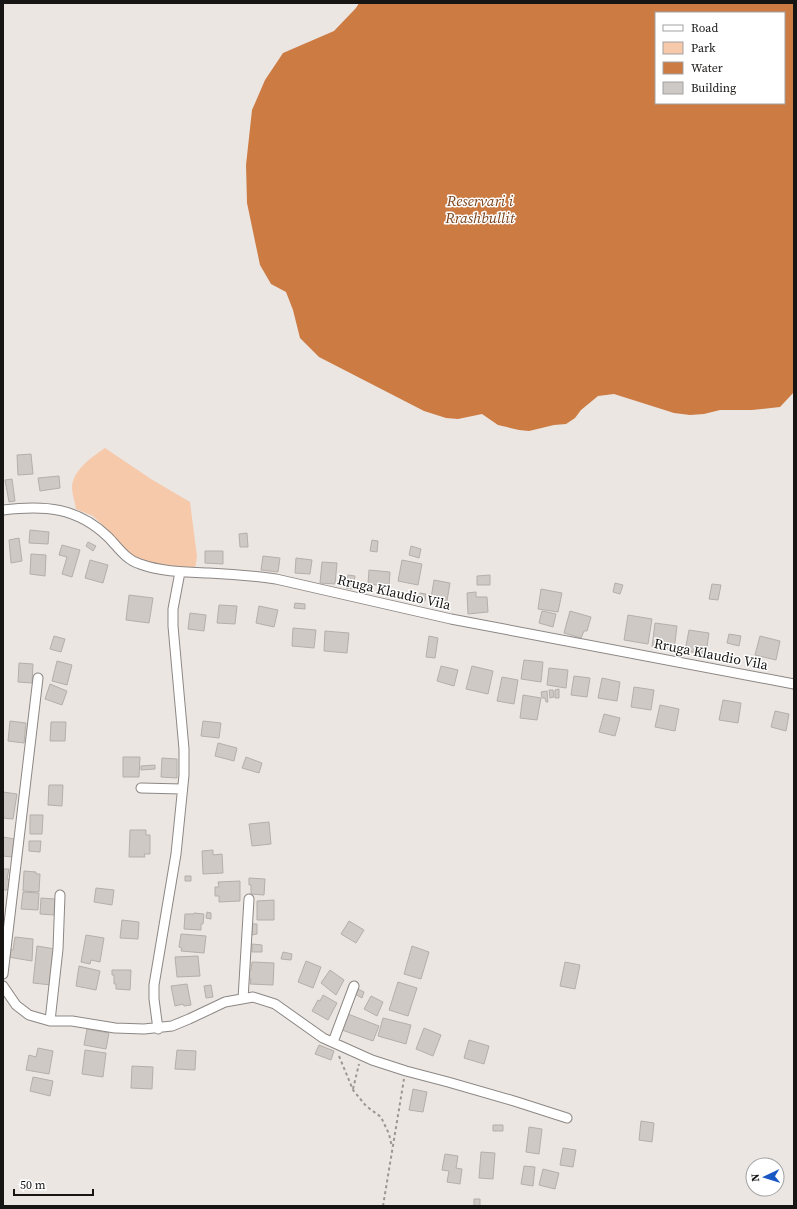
<svg xmlns="http://www.w3.org/2000/svg" width="797" height="1209" font-family="'Source Serif 4',serif">
	<rect width="100%" height="100%" fill="#ebe6e2"/>
	<!-- green -->
	<path fill="#f7c9ab" d="M105 448 151 479 190 502 197 557 195 568 135 562 113 541 109 531 93 516 76 509C75 502 72 494 72 487 73 470 92 457 105 448Z"/>
	<!-- water -->
	<path fill="#cc7b43" fill-rule="evenodd" d="M359 3H794V392L780 407 752 410H720L704 414 690 415 674 413 614 394 598 396 581 410 575 418 566 424 554 425 529 431 519 430 498 425 482 414 458 419 446 418 424 411 319 357 300 338 293 310 286 292 271 284 260 265 247 203 246 165 252 110 265 80 283 53 334 31 356 8ZM656 13H784V103H656Z"/>
	<!-- building -->
	<path fill="#cec9c5" stroke="#b4afab" d="M31 454 33 474 18 475 17 455Z
		M59 476 60 488 40 491 38 478Z
		M12 479 15 501 9 502 5 480Z
		M30 530 49 532 48 544 29 543Z
		M247 533 248 547H240L239 534Z
		M19 538 22 561 11 563 9 540Z
		M372 540 378 541 377 552 370 551Z
		M88 542 96 546 93 551 86 546Z
		M62 545 80 550 72 577 62 574 67 557 59 555Z
		M411 546 421 549 419 558 409 555Z
		M205 551H223V564L205 563Z
		M31 554 46 555 45 576 30 574Z
		M263 556 280 558 278 572 261 570Z
		M296 558 312 560 310 574 295 573Z
		M90 560 108 565 103 583 85 578Z
		M402 560 422 564 418 585 398 581Z
		M322 562 337 563 335 584 320 583Z
		M369 570 390 572 389 586 368 584Z
		M348 575 355 576 353 589 346 588Z
		M490 575V585H477V576Z
		M434 580 450 583 447 601 431 598Z
		M615 583 623 585 620 594 613 592Z
		M712 584 721 585 718 600 709 599Z
		M541 589 562 593 558 612 538 609Z
		M476 592V597H487L488 612 468 614 467 593Z
		M420 593 426 594 425 601 419 600Z
		M129 595 153 598 149 623 126 620Z
		M295 603 305 604V609L294 608Z
		M219 605 237 606 235 624 217 623Z
		M259 606 278 610 274 627 256 623Z
		M542 611 556 614 553 627 539 623Z
		M570 611 591 617 587 631H584L581 638 564 633Z
		M190 613 206 615 204 631 188 629Z
		M628 615 652 619 648 644 624 640Z
		M655 623 677 626 674 650 652 647Z
		M293 628 316 630 314 648 292 646Z
		M689 630 709 633 706 654 685 651Z
		M325 631 349 633 347 653 324 651Z
		M729 634 741 636 739 646 727 643Z
		M54 636 65 639 61 652 50 649Z
		M429 636 438 638 435 658 426 657Z
		M760 636 780 641 776 660 755 655Z
		M524 660 543 662 541 682 521 679Z
		M57 661 72 665 67 685 52 681Z
		M19 663 33 664 32 683 18 682Z
		M441 666 458 670 454 686 437 681Z
		M472 666 493 671 488 694 466 689Z
		M549 668 568 670 566 688 547 685Z
		M574 676 590 678 587 697 571 695Z
		M502 677 518 680 514 704 497 701Z
		M602 678 620 682 617 701 598 698Z
		M50 684 67 691 62 705 45 699Z
		M634 687 654 690 651 710 631 707Z
		M559 689V698H555V690Z
		M549 690H553L554 697 550 698Z
		M547 691 548 702H546L545 698H542L541 692Z
		M523 695 541 698 537 720 520 718Z
		M723 700 741 703 738 723 719 720Z
		M660 705 679 709 675 731 655 727Z
		M775 711 789 714 786 731 771 727Z
		M604 714 620 718 615 736 599 732Z
		M10 721 26 723 24 743 8 741Z
		M203 721 221 723 219 738 201 736Z
		M51 722H66L65 741H50Z
		M218 743 237 748 234 761 215 756Z
		M123 757H140L139 777H123Z
		M246 757 262 763 259 773 242 768Z
		M162 758 177 759V778L161 777Z
		M155 765V769L141 770V766Z
		M49 785H63L62 806 48 805Z
		M3 792 17 794 13 819 3 818Z
		M30 815H43L42 834H30Z
		M269 822 271 844 252 846 249 824Z
		M130 830H146V835H150V854H144L145 857H129Z
		M3 837 14 839 12 857 3 856Z
		M29 841H41L40 852 29 851Z
		M213 850V855L222 854 223 873 203 874 202 851Z
		M3 869H9L7 879 11 880 10 890H3Z
		M24 871 36 872V874H40L39 892 23 891Z
		M185 876H191V881H185Z
		M249 878 265 879 264 895 251 894V885H249Z
		M240 881V901L219 902V896H215V887H219L218 882Z
		M96 888 114 890 112 905 94 902Z
		M23 892 39 893 38 910 21 909Z
		M41 898 55 899 54 915 40 914Z
		M274 900V920H257V901Z
		M207 912 211 913V919L206 918Z
		M194 913 204 914 203 924H201V930L184 929 185 914H194Z
		M122 920 139 922 138 939 120 938Z
		M349 921 364 930 356 943 341 934Z
		M252 924H257V934L252 935Z
		M181 934 206 936 204 953 181 951 182 948 179 947Z
		M86 935 104 938 100 962 91 960 90 964 81 962Z
		M15 937 33 939 32 961 8 957 9 949 13 950Z
		M252 944 262 945V952H252Z
		M37 946 55 949 51 985 33 983Z
		M412 946 429 952 421 979 404 974Z
		M283 952 292 954 291 960 281 959Z
		M198 956 200 976 177 977 175 957Z
		M306 961 321 967 313 988 298 982Z
		M252 962 274 963 273 985 250 984 251 979H247L248 970H251Z
		M565 962 580 965 575 989 560 986Z
		M79 966 100 971 96 990 76 986Z
		M112 970H131L130 990 116 989V984H114V975H112Z
		M330 970 344 980 336 995 321 983Z
		M398 982 417 988 408 1016 389 1010Z
		M187 984 191 1005 184 1006 183 1004 175 1006 171 986Z
		M211 985 213 997 206 998 204 986Z
		M358 989 364 992 362 998 355 994Z
		M323 995 337 1003 328 1020 312 1011 318 1000 320 1001Z
		M371 996 383 1002 377 1016 364 1009Z
		M348 1014 379 1026 373 1041 342 1030Z
		M383 1018 411 1025 406 1044 378 1036Z
		M424 1028 441 1035 433 1056 416 1049Z
		M87 1029 109 1033 106 1049 84 1045Z
		M469 1040 489 1046 484 1064 464 1058Z
		M319 1045 334 1051 331 1060 315 1054Z
		M38 1048 53 1051 49 1074 26 1070 29 1055 36 1057Z
		M85 1050 106 1053 103 1077 82 1074Z
		M177 1050 196 1051 195 1070 175 1069Z
		M132 1066 153 1067 152 1089 131 1088Z
		M33 1077 53 1081 50 1096 30 1091Z
		M413 1089 427 1092 423 1112 409 1110Z
		M641 1121 654 1123 652 1142 639 1140Z
		M493 1125H503V1131H493Z
		M529 1127 542 1129 539 1154 526 1152Z
		M563 1148 576 1150 573 1167 560 1165Z
		M481 1152 495 1153 493 1179 479 1178Z
		M445 1154 458 1156 456 1168 462 1169 460 1184 447 1182 449 1171 442 1170Z
		M524 1166 535 1167 533 1186 521 1184Z
		M543 1169 559 1173 555 1189 539 1185Z
		M474 1199H480V1206H474Z"/>
	<g fill="none" stroke-linecap="round" stroke-linejoin="round">
		<defs>
			<path id="street" d="M3 510C44 505 77 507 108 537 118 547 126 560 140 564 162 572 186 572 209 573 232 574 254 576 276 579L451 619 794 684
				M141 788 182 789
				M3 974 38 678
				M3 986 16 1005 29 1015 50 1021H72L115 1028 144 1029 172 1026 189 1019 225 1002 253 997 275 1004 323 1038 372 1060 406 1071 448 1082 514 1101 567 1118
				M243 999 249 899
				M50 1021 58 949 60 895
				M158 1029 154 999V985L176 854 184 775V749L173 626V609L180 572
				M333 1042 354 986"/>
		</defs>
		<!-- street casing -->
		<use href="#street" stroke="#8c8784" stroke-width="11"/>
		<!-- path -->
		<path stroke="#9b9794" stroke-width="2" stroke-dasharray="3 3" stroke-linecap="butt" d="M339 1056 353 1090 366 1106 381 1117 389 1134 392 1147
			M353 1089 359 1064
			M383 1206 404 1079"/>
		<!-- street -->
		<use href="#street" stroke="#fff" stroke-width="9"/>
	</g>
	<g text-anchor="middle" dominant-baseline="central" stroke-width="3" stroke-linejoin="round" paint-order="stroke">
		<!-- street labels -->
		<g font-size="14" fill="#171514" stroke="#fff">
			<text transform="translate(394 592) rotate(13)">Rruga Klaudio Vila</text>
			<text transform="translate(711 654) rotate(11)">Rruga Klaudio Vila</text>
		</g>
		<!-- water labels -->
		<g font-size="15" font-style="italic" fill="#7a431c" stroke="#fff">
			<text x="480" y="200">Reservari i<tspan x="480" dy="17">Rrashbullit</tspan></text>
		</g>
	</g>
	<!-- border -->
	<rect width="797" height="1209" fill="none" stroke="#171514" stroke-width="8"/>
	<!-- legend -->
	<rect x="655" y="12" width="130" height="92" fill="#ffffff" stroke="#a2a1a1"/>
	<rect x="663" y="25" width="20" height="6" fill="#ffffff" stroke="#a2a1a1"/>
	<text x="691" y="32" font-size="12" fill="#171514">Road</text>
	<rect x="663" y="42" width="20" height="12" fill="#f7c9ab" stroke="#a2a1a1"/>
	<text x="691" y="52" font-size="12" fill="#171514">Park</text>
	<rect x="663" y="62" width="20" height="12" fill="#cc7b43" stroke="#a2a1a1"/>
	<text x="691" y="72" font-size="12" fill="#171514">Water</text>
	<rect x="663" y="82" width="20" height="12" fill="#cec9c5" stroke="#a2a1a1"/>
	<text x="691" y="92" font-size="12" fill="#171514">Building</text>
	<!-- north arrow -->
	<g transform="translate(765 1177) rotate(266)"><circle r="19" fill="#ffffff" stroke="#a2a1a1"/>
	<path d="M0-3L7 15L0 10L-7 15Z" fill="#1958c3"/>
	<text y="-6" font-size="11" font-weight="bold" text-anchor="middle" fill="#171514">N</text>
	</g>
	<!-- scale -->
	<path d="M14 1189v6h79v-6" fill="none" stroke="#171514" stroke-width="2"/>
	<text x="20" y="1189" font-size="12" fill="#171514" stroke="#ffffff" stroke-width="3" paint-order="stroke">50 m</text>
</svg>
